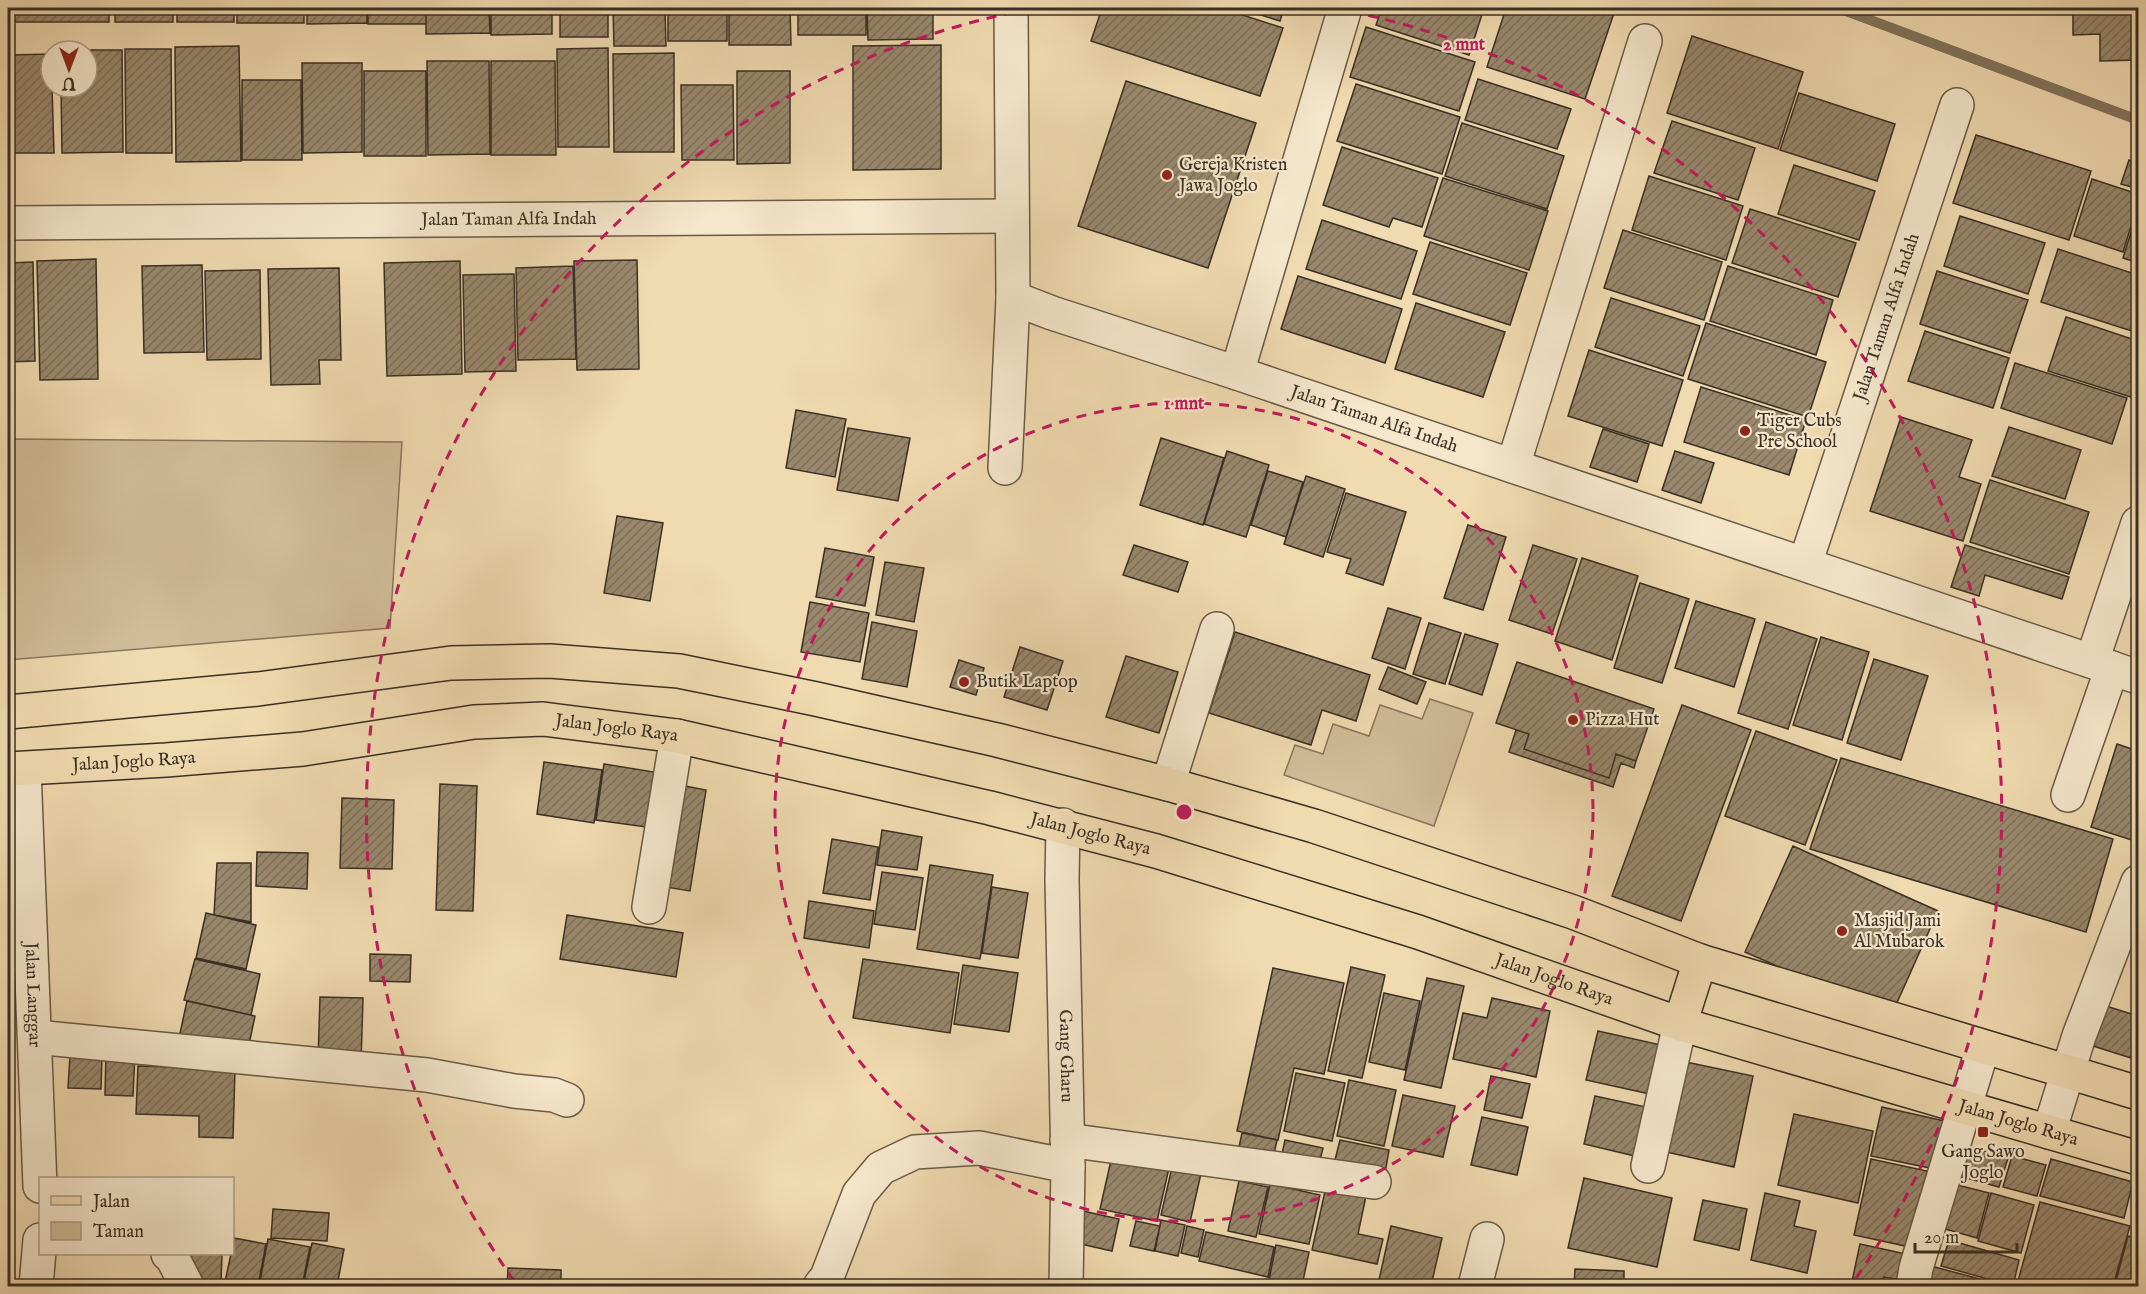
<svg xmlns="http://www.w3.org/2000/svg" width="2146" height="1294" font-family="'IM FELL English',serif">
	<defs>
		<pattern id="building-hatch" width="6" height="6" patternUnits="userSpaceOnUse" patternTransform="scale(1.5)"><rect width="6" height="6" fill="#99886d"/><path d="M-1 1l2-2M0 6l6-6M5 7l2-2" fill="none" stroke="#7e7059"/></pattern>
	</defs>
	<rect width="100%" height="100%" fill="#f0dab0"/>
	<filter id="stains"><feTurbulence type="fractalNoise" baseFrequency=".00333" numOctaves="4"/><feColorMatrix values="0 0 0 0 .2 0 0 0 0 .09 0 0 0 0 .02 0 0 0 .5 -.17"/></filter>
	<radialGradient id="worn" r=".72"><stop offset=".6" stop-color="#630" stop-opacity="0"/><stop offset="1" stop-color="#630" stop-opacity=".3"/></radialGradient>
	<!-- green -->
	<path fill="#d1bd98" stroke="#86765e" stroke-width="1.5" d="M8 439 402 442 390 628 8 660Z
		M1430 699 1473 713 1434 826 1284 775 1295 745 1323 754 1333 724 1369 736 1380 705 1422 719Z"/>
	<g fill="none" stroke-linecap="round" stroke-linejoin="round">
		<!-- stream -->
		<path stroke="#82735b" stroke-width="10" d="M1838 8 2138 120"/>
	</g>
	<!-- building -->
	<path fill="url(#building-hatch)" stroke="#3a2f24" stroke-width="1.5" d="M8 8H109V22H8Z
		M115 8H173V22H115Z
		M177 8H234V22H177Z
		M237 8H304V23H237Z
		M307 8H367V23L307 24Z
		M368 8H426V24H368Z
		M426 8H489L490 33 426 34Z
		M491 8H552V34L491 35Z
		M560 8H608V37H560Z
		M613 8H665L666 46H614Z
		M668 8H727V41H668Z
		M729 8H790L791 45H729Z
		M798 8H866V35H798Z
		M867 8H933V39L868 40Z
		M1102 8H1221L1283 28 1260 96 1091 41Z
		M1238 8H1284L1280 21Z
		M1382 8H1484L1469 55 1376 25Z
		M1506 8H1596L1614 13 1585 99 1487 67Z
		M2073 8 2138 9V60L2100 61V34L2073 35Z
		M1366 27 1475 62 1459 111 1350 77Z
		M1692 36 1803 72 1778 149 1667 113Z
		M941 45V169L853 170V46Z
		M239 46 241 161 176 162 175 47Z
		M608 48 609 147H558L557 49Z
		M125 49H171L172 153H126Z
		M61 50H122L123 152 62 153 61 87H87V51Z
		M674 53V152H614L613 54Z
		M51 54 54 153H8V55Z
		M427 61H489L490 154 428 155Z
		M491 61H555L556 155H491Z
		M302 63H362V152L303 153Z
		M364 71H426V156H364Z
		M737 71H790V163L737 164Z
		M1478 79 1571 109 1557 149 1465 120Z
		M242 80H301L302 160H242Z
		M1126 81 1256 123 1208 268 1078 226Z
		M1356 84 1460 117 1442 174 1337 141Z
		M681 85H733L734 160H682Z
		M1799 93 1895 124 1877 181 1780 150Z
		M1672 121 1755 148 1738 200 1654 173Z
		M1462 123 1564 156 1547 209 1445 176Z
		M1976 135 2091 171 2069 240 1953 203Z
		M1342 147 1438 178 1422 227 1393 218 1389 227 1323 205Z
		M2129 160 2138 163V189L2121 184Z
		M1794 165 1875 191 1859 240 1778 214Z
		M1649 176 1743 206 1726 260 1632 230Z
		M1443 178 1548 211 1529 270 1424 236Z
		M2092 179 2138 194V204L2123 252 2074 236Z
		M1750 209 1856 243 1838 297 1732 263Z
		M2138 210V263L2123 258Z
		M1960 216 2045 243 2028 294 1944 266Z
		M1322 220 1417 251 1401 299 1306 269Z
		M1623 230 1722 262 1704 320 1604 288Z
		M1430 242 1527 273 1510 325 1413 294Z
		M2058 249 2138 275V333L2041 302Z
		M96 259 98 379 40 380 37 261Z
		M637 260 639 369 577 370 574 261Z
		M460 261 462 374 387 376 384 263Z
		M33 262 35 361 8 362V263Z
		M202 265 204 352 144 353 142 266Z
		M573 266 576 359 518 360 516 268Z
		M1728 266 1833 300 1816 355 1710 321Z
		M339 268 341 360H319L320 384 271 385 268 269Z
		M260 270 261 359 207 360 205 271Z
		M1937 271 2028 300 2010 353 1920 324Z
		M514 274 516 371 465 372 463 275Z
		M1298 276 1402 309 1385 363 1281 329Z
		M1611 298 1700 326 1683 376 1595 347Z
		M1416 303 1505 332 1483 397 1395 369Z
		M2066 317 2138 341V375L2131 397 2048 371Z
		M1706 323 1826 362 1808 417 1688 379Z
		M1925 331 2009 358 1993 408 1908 381Z
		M1589 350 1683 380 1662 446 1568 416Z
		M2015 363 2127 398 2112 444 2001 408Z
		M1701 387 1806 420 1789 475 1684 442Z
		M796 410 846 419 835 477 786 468Z
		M1901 417 1972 440 1959 477 1981 484 1963 541 1870 511Z
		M2009 427 2081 450 2065 499 1992 476Z
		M848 428 910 438 898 501 837 490Z
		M1603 429 1649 444 1637 482 1590 467Z
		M1161 438 1224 458 1203 525 1140 505Z
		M1227 451 1269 465 1246 537 1204 524Z
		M1675 451 1714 463 1701 503 1662 490Z
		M1268 471 1303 482 1286 537 1251 525Z
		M1306 476 1345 489 1323 557 1284 544Z
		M1990 480 2089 512 2069 574 1970 542Z
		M1346 493 1406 512 1383 585 1346 573 1351 559 1327 552Z
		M617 516 663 523 650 601 604 593Z
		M1468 525 1506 537 1483 610 1444 598Z
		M1134 545 1188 562 1178 592 1123 575Z
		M1533 545 1577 559 1552 634 1509 620Z
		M1965 545 2069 577 2062 599 1985 575 1979 596 1951 587Z
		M825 548 874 557 865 606 816 597Z
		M1582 558 1638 576 1612 660 1555 641Z
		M885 562 924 568 914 622 876 615Z
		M1640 583 1689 599 1662 683 1614 668Z
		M1696 601 1755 619 1734 687 1675 668Z
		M810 602 869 613 860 662 801 652Z
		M1388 608 1421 618 1405 669 1372 658Z
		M872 622 917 631 907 687 862 679Z
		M1766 622 1817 639 1788 729 1738 713Z
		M1429 623 1461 633 1445 684 1413 674Z
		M1235 632 1370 675 1356 721 1322 710 1311 745 1209 713Z
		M1465 634 1498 644 1482 695 1449 684Z
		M1821 637 1869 652 1842 740 1793 725Z
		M1020 647 1063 661 1047 710 1004 697Z
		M1126 656 1178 672 1159 733 1106 717Z
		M1874 659 1928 676 1901 760 1847 743Z
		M959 660 984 668 976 695 950 687Z
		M1517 662 1654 709 1636 761 1616 754 1609 778 1524 749 1529 734 1496 723Z
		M1388 667 1426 682 1417 704 1379 689Z
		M1682 705 1751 730 1681 921 1612 896Z
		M1516 730 1529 734 1524 749 1609 778 1616 754 1636 761 1634 768 1621 763 1613 787 1509 752Z
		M1756 731 1837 760 1805 845 1725 816Z
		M2117 744 2138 751V842L2091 827Z
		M1841 758 2113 839 2086 932 1810 849Z
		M544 762 602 770 594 823 537 814Z
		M604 764 654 772 646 827 596 820Z
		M440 784 477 786 473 911 436 910Z
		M675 784 706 790 690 891 659 886Z
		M342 798 394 800 392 869 340 868Z
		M882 830 922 837 917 870 877 865Z
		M832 839 878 847 870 900 823 893Z
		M1793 846 1938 911 1891 1016 1745 952Z
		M257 852 308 853 307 889 256 886Z
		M217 863H251V922L214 915Z
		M930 865 993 875 980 959 917 949Z
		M882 872 923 878 915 930 874 924Z
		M992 887 1028 893 1018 958 982 953Z
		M809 901 874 911 869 948 804 938Z
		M206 913 256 925 246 969 196 958Z
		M567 915 683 933 676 977 560 959Z
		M370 954 411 955 410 982 370 981Z
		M195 959 260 974 251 1015 184 1000Z
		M863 959 959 973 950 1033 853 1018Z
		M963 965 1018 973 1009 1032 954 1024Z
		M1351 967 1385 975 1362 1078 1328 1071Z
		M1273 968 1344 983 1324 1074 1294 1068 1278 1140 1237 1131Z
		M1427 978 1464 986 1441 1088 1404 1080Z
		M1384 993 1420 1001 1405 1070 1369 1062Z
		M320 997 363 998 361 1063 318 1061Z
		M1492 998 1550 1011 1536 1077 1453 1059 1463 1013 1487 1018Z
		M187 1001 255 1016 247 1054 179 1038Z
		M2106 1006 2138 1016V1037L2131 1058 2093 1046Z
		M1598 1031 1670 1047 1659 1096 1586 1080Z
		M106 1052 135 1053 133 1096 105 1095Z
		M70 1055 102 1056 101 1089 68 1088Z
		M1686 1062 1753 1076 1734 1167 1666 1152Z
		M138 1066 235 1069 233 1138 199 1137V1116L136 1114Z
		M1296 1073 1345 1083 1332 1141 1284 1131Z
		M1491 1076 1530 1084 1522 1118 1484 1110Z
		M1349 1080 1396 1090 1384 1146 1337 1136Z
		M1403 1095 1455 1106 1443 1157 1392 1146Z
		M1595 1096 1646 1107 1635 1156 1584 1144Z
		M1882 1107 1945 1121 1935 1169 1871 1156Z
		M1794 1114 1873 1131 1858 1203 1778 1185Z
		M1482 1117 1528 1127 1517 1175 1471 1165Z
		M1242 1133 1277 1140 1272 1164 1237 1156Z
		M1285 1140 1323 1148 1318 1168 1281 1159Z
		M1340 1140 1389 1150 1384 1179 1333 1168Z
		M1963 1145 2008 1158 1999 1187 1955 1175Z
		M1112 1156 1169 1168 1157 1221 1100 1209Z
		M2012 1156 2046 1165 2037 1196 2003 1187Z
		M1871 1159 1927 1171 1910 1247 1854 1235Z
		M2051 1159 2133 1182 2124 1218 2040 1196Z
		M1173 1163 1202 1169 1190 1222 1161 1215Z
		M1584 1178 1672 1198 1657 1267 1568 1248Z
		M1239 1181 1268 1187 1256 1237 1228 1231Z
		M1950 1183 1989 1193 1977 1238 1938 1227Z
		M1270 1184 1320 1195 1309 1244 1259 1234Z
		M1326 1187 1366 1196 1358 1234 1383 1239 1377 1264 1312 1250Z
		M1765 1193 1800 1201 1794 1226 1816 1231 1807 1273 1751 1260Z
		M1991 1193 2034 1205 2021 1253 1978 1241Z
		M1703 1200 1747 1209 1739 1250 1694 1240Z
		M2040 1202 2130 1226 2113 1286H2038L2018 1281Z
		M273 1209 329 1213 327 1241 271 1238Z
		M1083 1211 1119 1219 1112 1251 1076 1243Z
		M1161 1220 1185 1225 1178 1256 1155 1251Z
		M1136 1221 1160 1226 1154 1251 1130 1246Z
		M1187 1226 1204 1230 1198 1257 1181 1253Z
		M1391 1226 1442 1238 1431 1286H1408L1379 1280Z
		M1206 1232 1274 1247 1268 1277 1199 1261Z
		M2128 1236 2138 1239V1286L2116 1281Z
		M234 1238 266 1244 258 1286H224L231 1254H232Z
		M268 1239 310 1247 302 1286H259Z
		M1949 1240 2019 1260 2013 1286 1941 1266Z
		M312 1243 344 1249 337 1286H303Z
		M1860 1244 1906 1254 1900 1280 1884 1277 1882 1286H1851Z
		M1276 1245 1309 1252 1302 1286 1269 1280Z
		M188 1254H222L221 1283 187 1282Z
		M1931 1266 2006 1286H1925Z
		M508 1268 561 1270V1286H507Z
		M1575 1269 1624 1271V1286H1574Z
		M343 1281 372 1282V1286H343Z
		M1687 1281 1734 1283V1286H1687Z
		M375 1282H407V1286H375Z
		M1631 1282 1672 1283V1286H1630Z"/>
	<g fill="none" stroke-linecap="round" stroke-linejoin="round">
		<defs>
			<g id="minor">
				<path id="s1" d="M8 223 1012 216"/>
				<path id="s2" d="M1013 298 1052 313 1237 373 2138 677"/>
				<path d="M1237 373 1345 8"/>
				<path d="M1513 466 1645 41"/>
				<path d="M1005 468 1013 298 1011 8"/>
				<path id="s3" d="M1805 564 1957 105"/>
				<path d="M2092 661 2138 523"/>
				<path id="s4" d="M24 769 40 1186"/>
				<path d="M1168 784 1217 629"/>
				<path d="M2068 795 2112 668"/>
				<path id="s5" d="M1063 825 1062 880 1068 1166 1066 1286"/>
				<path d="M649 907 677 736"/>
				<path d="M35 1037 427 1075 514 1091 554 1095 567 1100"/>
				<path d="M2049 1132 2079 1036 2138 882"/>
				<path d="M1067 1140 1374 1182"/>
				<path d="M1648 1166 1680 1024"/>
				<path d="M168 1254 172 1257 187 1286"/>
				<path d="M36 1286 40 1240"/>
				<path d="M820 1286 827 1277 859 1194 881 1168 915 1152 979 1148 1068 1166"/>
				<path d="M1475 1286 1487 1239"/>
				<path d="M1913 1286 1916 1268 1983 1047"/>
			</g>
			<g id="major">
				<path d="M8 712 258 689 451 663 550 661 679 671 816 699 997 740 1168 784 1314 826 1573 912 1700 961 2138 1093"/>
				<path id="s6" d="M8 769 166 760 303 749 474 722 543 719 677 736 990 808 1156 851 1418 932 1680 1024 2138 1158"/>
				<path d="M1680 1024 1700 961"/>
			</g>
		</defs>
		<!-- minor casing -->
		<use href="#minor" stroke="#685a47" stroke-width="36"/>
		<!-- major casing -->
		<use href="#major" stroke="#3a2f24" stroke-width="36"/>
		<!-- minor -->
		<use href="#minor" stroke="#f5e7cc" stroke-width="33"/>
		<!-- major -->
		<use href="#major" stroke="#f0dab0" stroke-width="33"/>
	</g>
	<!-- distance rings -->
	<g fill="none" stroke="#c2185b" stroke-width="3" stroke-dasharray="10 8">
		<circle cx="1184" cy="812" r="409"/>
		<path d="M514 1281A818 818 0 0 1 1035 8M1333 8A818 818 0 0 1 1854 1281"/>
	</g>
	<!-- markers -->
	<g fill="#8f2418" stroke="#f5e7cc" stroke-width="2">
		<circle cx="1167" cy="175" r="6"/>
		<circle cx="1745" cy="431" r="6"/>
		<circle cx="964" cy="682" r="6"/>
		<circle cx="1573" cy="720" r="6"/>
		<circle cx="1842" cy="931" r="6"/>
		<rect x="1977" y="1126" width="12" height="12" rx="3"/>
	</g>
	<g text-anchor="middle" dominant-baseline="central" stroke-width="4.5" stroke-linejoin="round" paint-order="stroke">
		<!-- poi labels -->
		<g font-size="18" fill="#3a2f24" stroke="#f5e7cc" text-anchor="start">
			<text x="1179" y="165">Gereja Kristen<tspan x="1179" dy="21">Jawa Joglo</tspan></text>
			<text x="1757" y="421">Tiger Cubs<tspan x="1757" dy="21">Pre School</tspan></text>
			<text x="976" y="682">Butik Laptop</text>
			<text x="1585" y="720">Pizza Hut</text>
			<text x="1854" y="921">Masjid Jami<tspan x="1854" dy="21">Al Mubarok</tspan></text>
			<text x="1983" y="1152" text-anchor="middle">Gang Sawo<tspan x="1983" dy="21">Joglo</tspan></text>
		</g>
		<!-- street labels -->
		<g font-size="18" fill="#3a2f24" stroke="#f5e7cc">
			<text stroke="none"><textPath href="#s1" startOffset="501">Jalan Taman Alfa Indah</textPath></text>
			<text stroke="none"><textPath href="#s3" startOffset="260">Jalan Taman Alfa Indah</textPath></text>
			<text stroke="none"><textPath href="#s2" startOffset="381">Jalan Taman Alfa Indah</textPath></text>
			<text stroke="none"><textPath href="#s6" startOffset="612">Jalan Joglo Raya</textPath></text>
			<text stroke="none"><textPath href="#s6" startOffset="126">Jalan Joglo Raya</textPath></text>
			<text stroke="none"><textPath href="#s6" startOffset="1098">Jalan Joglo Raya</textPath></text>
			<text stroke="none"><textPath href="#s6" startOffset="1584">Jalan Joglo Raya</textPath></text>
			<text stroke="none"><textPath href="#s4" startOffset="226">Jalan Langgar</textPath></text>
			<text stroke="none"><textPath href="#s5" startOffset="231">Gang Gharu</textPath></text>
			<text stroke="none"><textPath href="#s6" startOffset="2070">Jalan Joglo Raya</textPath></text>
		</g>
	</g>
	<circle cx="1184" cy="812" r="9" fill="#c2185b" stroke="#f5e7cc" stroke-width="3"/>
	<g font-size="18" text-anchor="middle" font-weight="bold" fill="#c2185b" stroke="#f5e7cc" stroke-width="4.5" stroke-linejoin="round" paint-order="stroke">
		<text x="1464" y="50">2 mnt</text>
		<text x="1184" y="409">1 mnt</text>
	</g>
	<!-- margin -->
	<rect width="2146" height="1294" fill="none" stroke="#f0dab0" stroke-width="30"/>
	<rect x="9" y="9" width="2128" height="1276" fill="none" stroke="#3a2f24" stroke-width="3"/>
	<rect x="15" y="15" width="2116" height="1264" fill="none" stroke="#3a2f24" stroke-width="1.5"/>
	<!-- legend -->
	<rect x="39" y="1177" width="195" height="78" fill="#f5e7cc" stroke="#aa9d89" stroke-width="1.5"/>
	<rect x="51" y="1196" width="30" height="9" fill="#f0dab0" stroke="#aa9d89" stroke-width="1.5"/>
	<text x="93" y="1207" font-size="18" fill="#3a2f24">Jalan</text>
	<rect x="51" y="1222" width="30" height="18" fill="#d1bd98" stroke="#aa9d89" stroke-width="1.5"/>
	<text x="93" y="1237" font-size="18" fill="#3a2f24">Taman</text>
	<!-- north arrow -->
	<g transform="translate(69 69) rotate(180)"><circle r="28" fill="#f5e7cc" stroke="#aa9d89" stroke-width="1.5"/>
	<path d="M0-4.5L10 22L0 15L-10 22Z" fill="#8f2418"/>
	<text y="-9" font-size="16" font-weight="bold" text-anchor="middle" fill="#3a2f24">U</text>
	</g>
	<!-- scale -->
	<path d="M1915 1243v9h102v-9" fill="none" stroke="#3a2f24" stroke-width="3"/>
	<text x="1924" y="1243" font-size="18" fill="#3a2f24" stroke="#f5e7cc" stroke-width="4.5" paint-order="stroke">20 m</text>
	<rect width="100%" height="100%" filter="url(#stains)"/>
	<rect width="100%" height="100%" fill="url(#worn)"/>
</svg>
